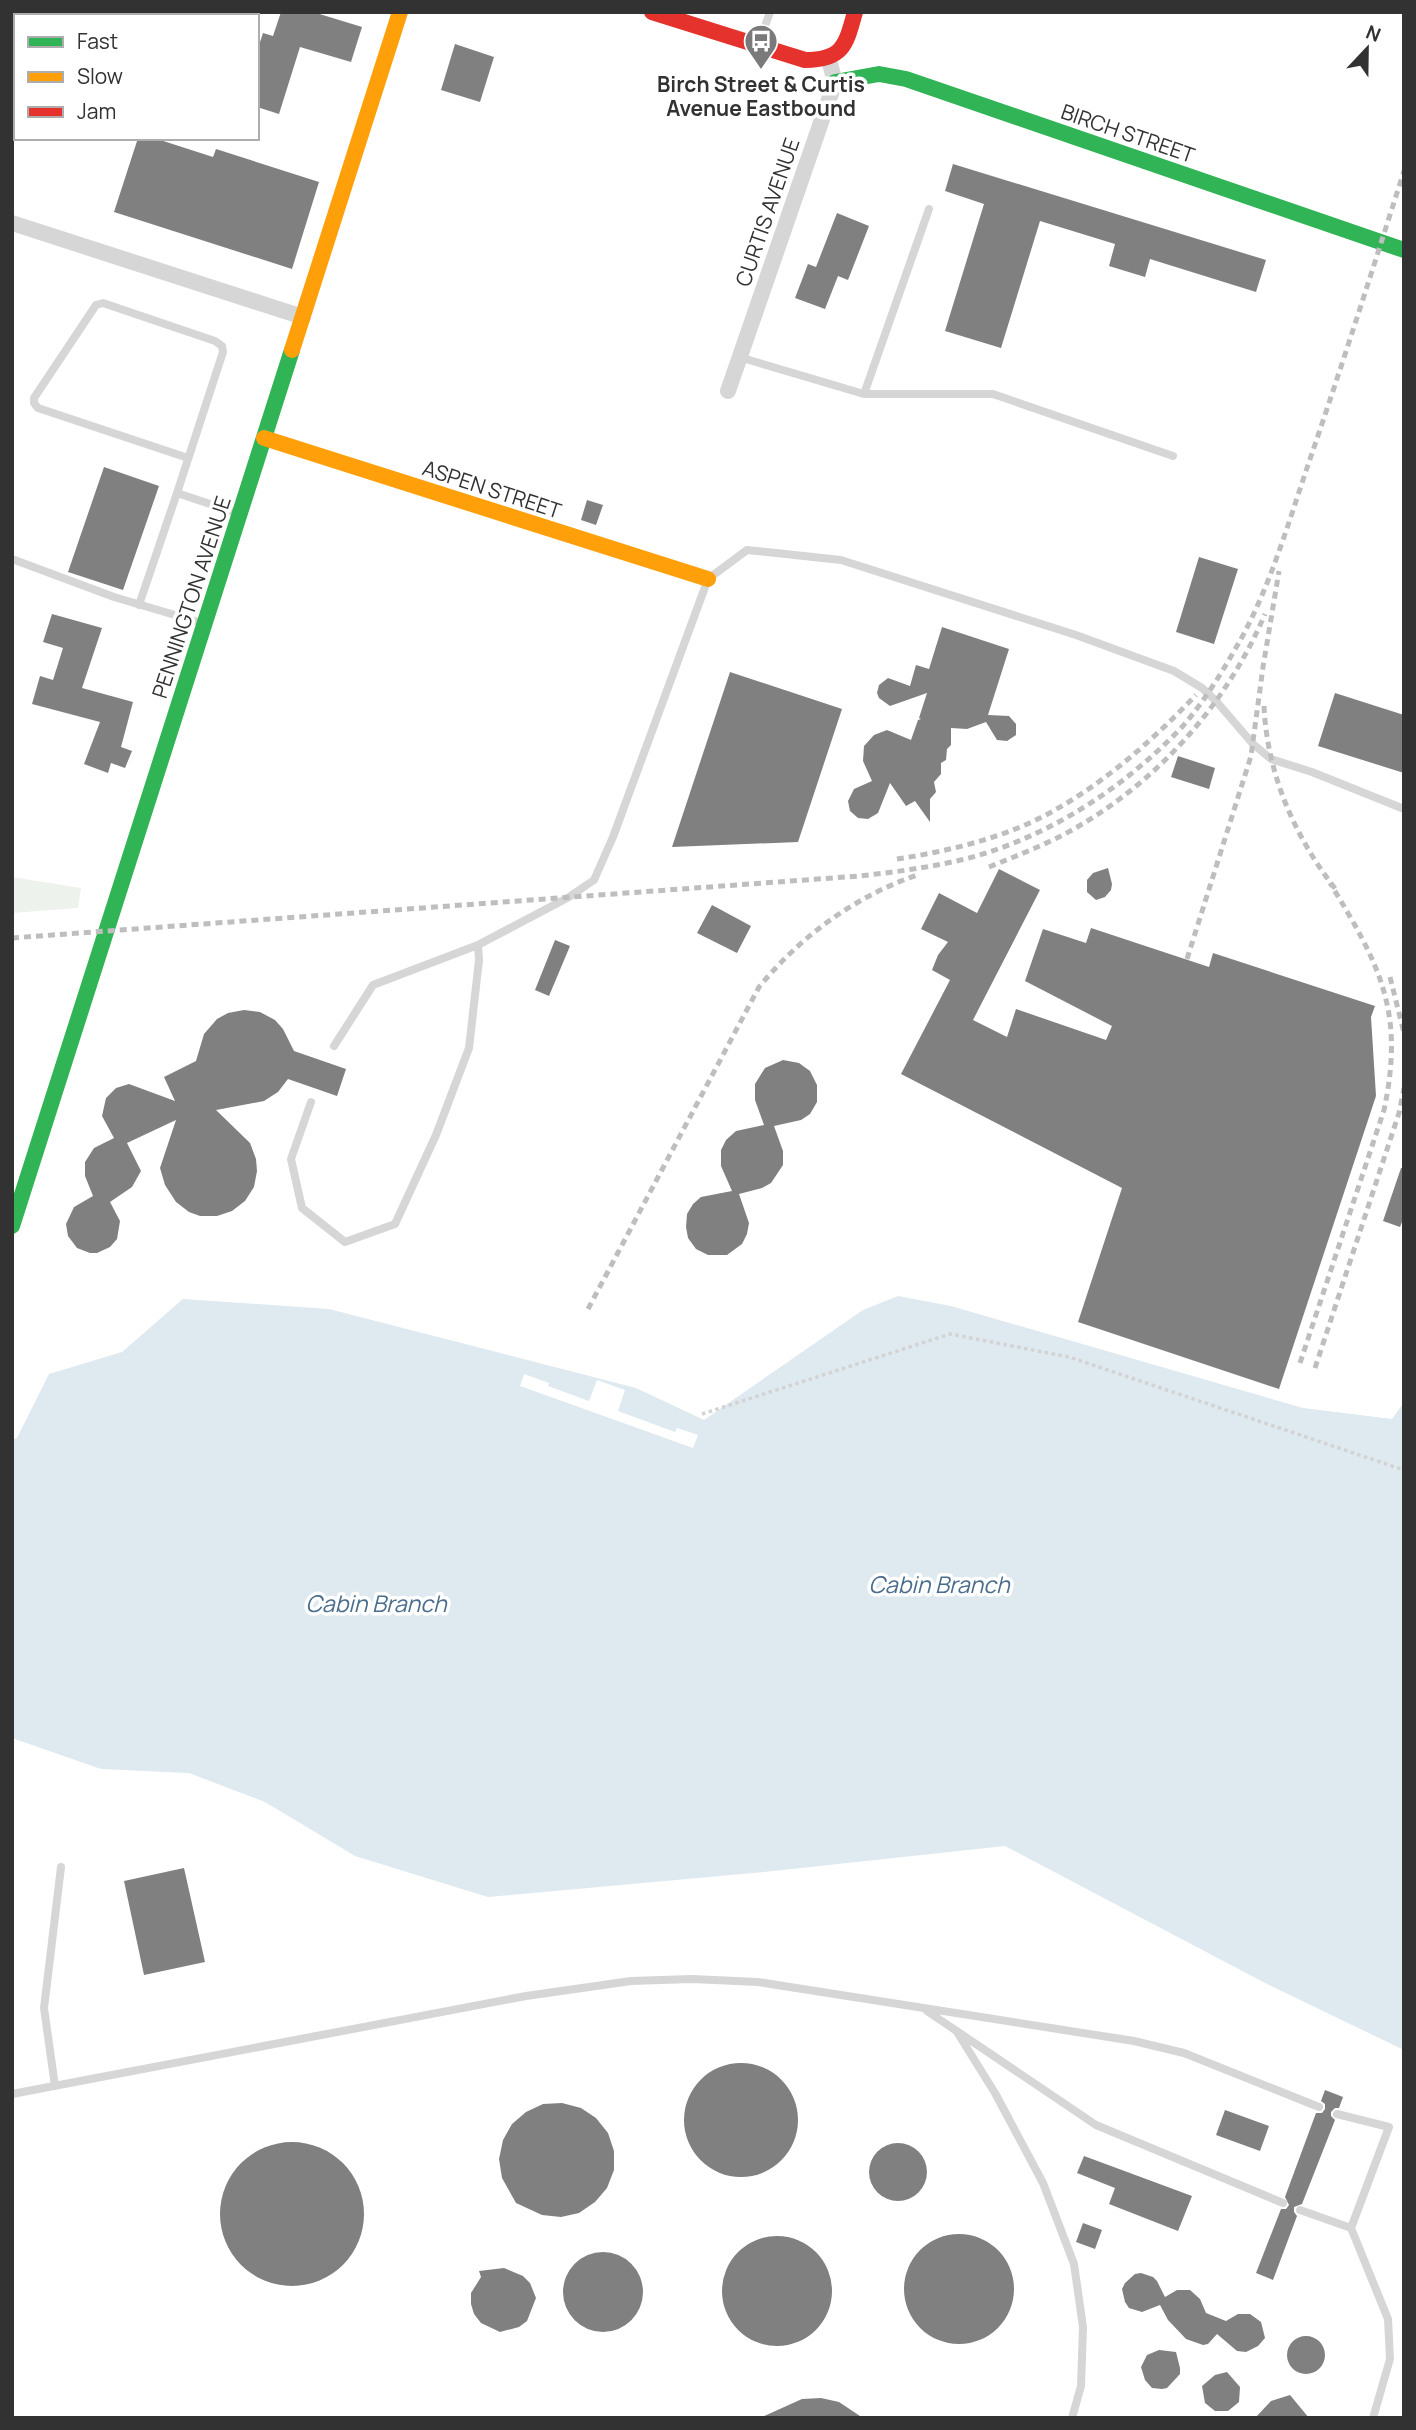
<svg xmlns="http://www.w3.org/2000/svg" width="1416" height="2430" font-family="Manrope,sans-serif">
	<rect width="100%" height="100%" fill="#fff"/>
	<!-- green -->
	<path fill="#eef2ec" d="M12 877 81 888 78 908 12 913Z"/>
	<!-- water -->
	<path fill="#dfe9f0" d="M898 1296 951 1306 1303 1408 1392 1419 1404 1402V2050L1265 1983 1005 1846 764 1872 488 1897 355 1856 265 1802 189 1773 101 1769 12 1738V1440L17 1438 49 1374 122 1352 183 1299 329 1309 636 1388 704 1420 863 1310Z"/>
	<!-- pier -->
	<path fill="#fff" d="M524 1374 549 1383 548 1386 589 1401 597 1380 625 1390 618 1411 675 1432 677 1428 698 1435 693 1448 520 1386Z"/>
	<!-- building -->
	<path fill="#808080" d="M281 12H313L362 27 351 62 300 47 279 114 257 107V51L263 33 273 36Z
		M455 44 494 57 480 102 441 90Z
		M138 138H154L213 157 216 149 319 182 292 269 114 212Z
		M953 164 1266 260 1256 292 1150 259 1145 277 1109 266 1115 244 1040 221 1001 348 945 331 984 204 945 191Z
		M837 213 869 226 848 280 838 276 825 309 795 298 808 264 816 267Z
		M104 467 159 486 123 590 68 572Z
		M587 500 603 505 596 525 581 520Z
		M1199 557 1238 569 1214 644 1176 632Z
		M52 614 102 628 82 688 133 702 121 747 132 751 125 768 111 763 108 773 84 764 100 722 32 704 40 676 53 680 63 648 43 642Z
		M942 627 1009 649 988 715 1009 716 1016 724V735L1007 741 997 740 986 722 967 729 951 728V745L947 749 946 760 941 763V774L934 782 936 792 930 799V822L915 801 906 806 890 783 878 813 868 819 858 818 850 811 848 801 854 789 872 781 863 761 864 746 874 735 887 730 911 740 918 720 921 719 919 718 927 693 890 706 879 698 877 693 879 685 888 678 910 686 916 665 929 669Z
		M730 672 842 709 798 842 672 847Z
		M1335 693 1404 715V773L1318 746Z
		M1178 756 1215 768 1209 789 1171 777Z
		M1108 868 1112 884 1111 890 1105 897 1096 900 1087 892V880L1093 873Z
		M999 869 1040 890 973 1020 1007 1037 1016 1009 1106 1040 1112 1026 1025 981 1043 929 1086 943 1091 928 1209 967 1213 953 1375 1006 1371 1017 1376 1096 1279 1389 1078 1322 1122 1188 901 1074 950 980 932 970 938 955 948 942 921 929 939 893 977 913Z
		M712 905 751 926 737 953 697 933Z
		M555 940 570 946 549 996 535 990Z
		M244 1010 260 1012 275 1020 283 1029 294 1051 346 1069 337 1096 288 1079 278 1092 264 1101 216 1110 250 1143 256 1159 257 1171 254 1187 245 1201 232 1211 217 1216H200L189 1212 176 1202 165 1185 160 1168 176 1120 127 1143 141 1171 132 1187 110 1202 120 1221 117 1239 110 1247 97 1253H90L77 1248 68 1236 66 1224 74 1207 93 1196 85 1176V1162L94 1148 114 1138 102 1116 106 1098 116 1088 129 1084 175 1101 164 1077 196 1061 204 1034 217 1019 228 1013Z
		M783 1060 799 1063 810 1071 817 1085V1102L810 1114 801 1120 774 1126 783 1151V1165L771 1183 762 1188 739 1194 749 1223 747 1234 742 1244 727 1255H708L696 1249 688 1238 686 1227 687 1214 693 1204 701 1197 732 1191 721 1166V1150L726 1140 736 1131 764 1125 755 1100V1084L765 1068Z
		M1401 1168H1404V1217L1400 1227 1383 1221Z
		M184 1868 205 1962 144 1975 124 1881Z
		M684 2120a57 57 0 1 1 114 0a57 57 0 1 1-114 0Z
		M1325 2090 1343 2097 1339 2108H1335L1331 2112V2116L1335 2120 1302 2204 1294 2207V2212L1297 2216 1273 2280 1256 2273 1281 2209H1286L1289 2205 1285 2197 1316 2113H1322L1325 2109V2104L1321 2101Z
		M562 2103 581 2108 596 2118 608 2133 614 2151V2170L607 2188 595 2202 579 2213 561 2217 542 2215 516 2203 502 2178 499 2159 503 2140 512 2124 526 2112 543 2104Z
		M1225 2110 1269 2126 1260 2151 1216 2135Z
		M220 2214a72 72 0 1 1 144 0a72 72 0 1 1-144 0Z
		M869 2172a29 29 0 1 1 58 0a29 29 0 1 1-58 0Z
		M1084 2156 1192 2196 1178 2231 1109 2204 1115 2188 1077 2173Z
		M1083 2223 1102 2230 1095 2249 1076 2242Z
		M904 2289a55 55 0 1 1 110 0a55 55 0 1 1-110 0Z
		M722 2291a55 55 0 1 1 110 0a55 55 0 1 1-110 0Z
		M563 2292a40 40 0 1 1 80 0a40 40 0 1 1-80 0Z
		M504 2268 523 2276 530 2283 536 2298 527 2321 519 2327 500 2332 481 2323 474 2314 471 2304V2293L481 2277 479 2271Z
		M1141 2273 1153 2277 1157 2281 1165 2297 1177 2290H1190L1200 2299 1206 2313 1226 2321 1238 2314H1250L1261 2322 1265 2338 1258 2346 1246 2352 1237 2351 1217 2334 1208 2344 1203 2345 1186 2339 1168 2320 1160 2305 1142 2312 1129 2308 1125 2302 1122 2289 1125 2283 1135 2274Z
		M1287 2355a19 19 0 1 1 38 0a19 19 0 1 1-38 0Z
		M1159 2350 1176 2352 1180 2368V2374L1167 2388 1162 2389 1152 2388 1145 2380 1141 2367 1147 2355Z
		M1227 2372 1240 2387 1239 2402 1228 2411H1215L1205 2403 1202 2386 1215 2375Z
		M1290 2395 1309 2418H1255L1271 2401Z
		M821 2398 839 2402 863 2418H760L802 2399Z"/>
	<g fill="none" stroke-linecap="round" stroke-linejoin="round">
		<!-- path -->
		<path stroke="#d3d3d3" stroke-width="3.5" stroke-dasharray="3.5 3.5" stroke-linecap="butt" d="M702 1414 950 1334 1069 1357 1404 1470"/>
		<!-- lane -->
		<path stroke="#d6d6d6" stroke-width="8" d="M759 43 770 12
			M739 357 864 394H993L1173 456
			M864 394 929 209
			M188 458 38 408 34 403V398L96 305 103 303 215 341 222 346 223 352 177 493 237 513
			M12 559 114 597 202 623
			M139 605 177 493
			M334 1046 373 985 478 945 569 897 594 880 613 837 708 579 747 550 841 560 1076 635 1174 671 1202 688 1216 701 1253 744 1271 759 1312 772 1404 809
			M311 1102 291 1159 302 1208 345 1242 395 1224 436 1135 469 1048 479 960 478 945
			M927 2011 1096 2125 1283 2203
			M957 2032 995 2093 1043 2183 1074 2264 1083 2327 1081 2386 1072 2418
			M55 2086 44 2008 61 1867
			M12 2094 526 1996 631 1981 692 1979 758 1982 1134 2041 1184 2053 1319 2107
			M1300 2210 1351 2228 1389 2127 1337 2114
			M1351 2228 1388 2319 1390 2359 1373 2418"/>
		<!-- street -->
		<path stroke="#d6d6d6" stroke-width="16" d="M12 223 303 317
			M728 391 835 82 829 60"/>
		<!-- fast -->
		<path stroke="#30b455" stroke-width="16" d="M835 82 879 74 906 79 1404 250
			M12 1226 292 350"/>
		<!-- slow -->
		<path stroke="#ff9f0a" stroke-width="16" d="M292 350 400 12
			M264 438 708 579"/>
		<!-- jam -->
		<path stroke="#e5322d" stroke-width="16" d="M652 12 805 60C843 60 846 45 855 12"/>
		<!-- rail -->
		<path stroke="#bebebe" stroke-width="5" stroke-dasharray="7 5" stroke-linecap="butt" d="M1264 706C1267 774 1295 838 1337 891
			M897 859C950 851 1008 837 1055 810 1108 780 1154 739 1196 695
			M989 867C1014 857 1039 847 1063 835 1153 787 1225 708 1265 614
			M12 938 859 876C896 872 933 867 969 858 1050 836 1124 788 1182 727 1205 701 1224 669 1241 639 1271 584 1289 521 1309 462 1342 366 1373 268 1404 171
			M1187 959 1251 756 1263 667 1279 571
			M1390 977 1404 1033
			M588 1309 759 987C801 936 854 897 917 875
			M1300 1363 1384 1110C1405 1012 1380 965 1330 883
			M1315 1368 1399 1113 1404 1088"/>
	</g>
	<!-- icons -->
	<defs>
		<symbol id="bus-pin" viewBox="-11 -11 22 30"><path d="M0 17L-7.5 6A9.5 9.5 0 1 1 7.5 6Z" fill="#7a7a7a" stroke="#fff"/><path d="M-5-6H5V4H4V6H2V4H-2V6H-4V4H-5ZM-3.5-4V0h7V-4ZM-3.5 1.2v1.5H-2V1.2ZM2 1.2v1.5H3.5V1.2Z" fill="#fff"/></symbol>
	</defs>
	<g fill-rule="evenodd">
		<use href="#bus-pin" x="742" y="22" width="38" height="52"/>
	</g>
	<g text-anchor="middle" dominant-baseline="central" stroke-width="7" stroke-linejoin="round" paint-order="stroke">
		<!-- poi labels -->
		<g font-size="21" font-weight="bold" fill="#323232" stroke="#fff">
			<text x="761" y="84">Birch Street &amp; Curtis<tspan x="761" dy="24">Avenue Eastbound</tspan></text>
		</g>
		<!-- street labels -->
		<g font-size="21" fill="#323232" stroke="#fff">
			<text transform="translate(1128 133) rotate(19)">BIRCH STREET</text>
			<text transform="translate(767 212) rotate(-71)">CURTIS AVENUE</text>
			<text transform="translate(492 489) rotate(18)">ASPEN STREET</text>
			<text transform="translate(191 597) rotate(-72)">PENNINGTON AVENUE</text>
		</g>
		<!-- water labels -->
		<g font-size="23" font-style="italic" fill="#496d8c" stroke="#fff">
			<text x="939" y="1584">Cabin Branch</text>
			<text x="376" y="1603">Cabin Branch</text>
		</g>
	</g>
	<!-- border -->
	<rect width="1416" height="2430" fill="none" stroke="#323232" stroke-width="28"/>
	<!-- legend -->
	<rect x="14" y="14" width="245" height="126" fill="#ffffff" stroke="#adadad" stroke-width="2"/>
	<rect x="28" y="37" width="35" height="10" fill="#30b455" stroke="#adadad" stroke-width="2"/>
	<text x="77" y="49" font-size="21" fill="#323232">Fast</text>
	<rect x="28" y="72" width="35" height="10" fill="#ff9f0a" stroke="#adadad" stroke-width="2"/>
	<text x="77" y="84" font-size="21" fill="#323232">Slow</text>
	<rect x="28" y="107" width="35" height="10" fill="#e5322d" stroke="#adadad" stroke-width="2"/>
	<text x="77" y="119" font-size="21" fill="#323232">Jam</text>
	<!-- north arrow -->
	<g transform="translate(1367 49) rotate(22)" stroke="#ffffff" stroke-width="5" paint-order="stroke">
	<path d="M0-5L12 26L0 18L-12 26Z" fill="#323232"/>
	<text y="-10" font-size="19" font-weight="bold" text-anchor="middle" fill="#323232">N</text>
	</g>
</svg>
